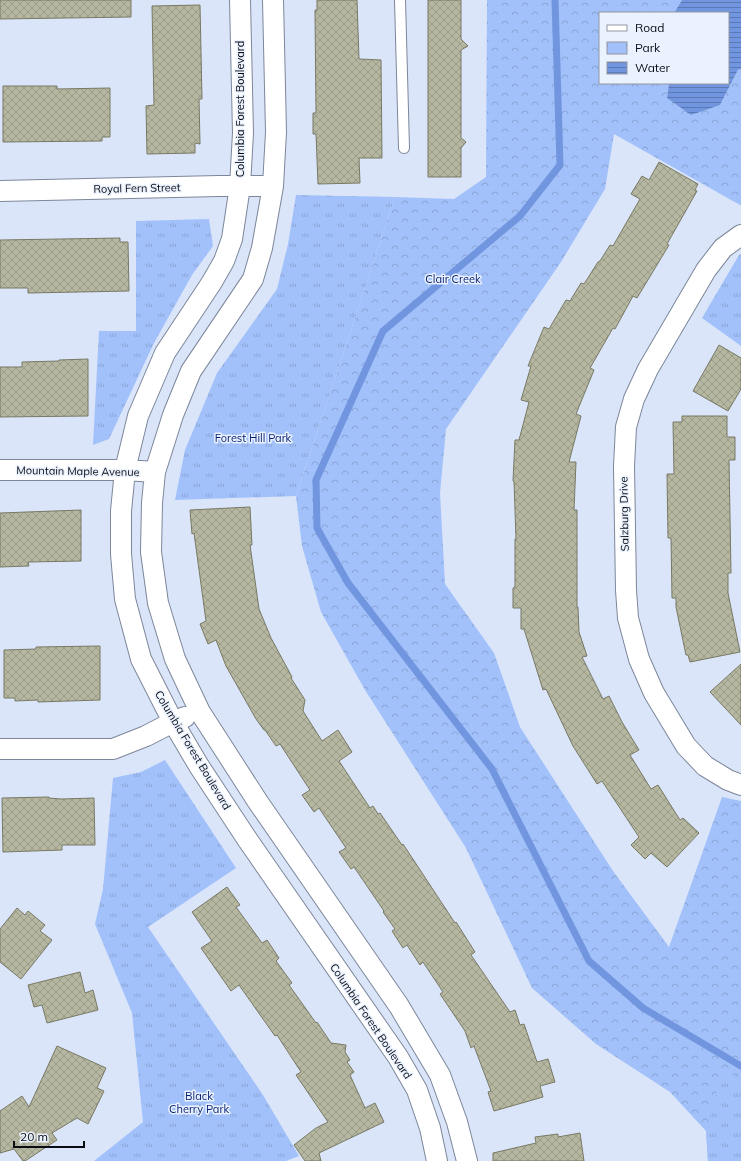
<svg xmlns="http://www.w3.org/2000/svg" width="741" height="1161" font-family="Mulish,sans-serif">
	<defs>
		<pattern id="forest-crowns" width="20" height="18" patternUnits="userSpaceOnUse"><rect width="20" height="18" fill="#a2c1fa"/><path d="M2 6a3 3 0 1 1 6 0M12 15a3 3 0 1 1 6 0" fill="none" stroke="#8aa5d5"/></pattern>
		<pattern id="park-tufts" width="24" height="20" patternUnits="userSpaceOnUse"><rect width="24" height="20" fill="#a2c1fa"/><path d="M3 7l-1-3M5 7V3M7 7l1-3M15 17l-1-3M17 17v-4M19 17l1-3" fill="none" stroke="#8aa5d5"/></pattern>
		<pattern id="water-rules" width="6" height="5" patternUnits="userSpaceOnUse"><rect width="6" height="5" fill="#7196df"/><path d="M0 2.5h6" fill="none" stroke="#5b79b4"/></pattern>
		<pattern id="building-cross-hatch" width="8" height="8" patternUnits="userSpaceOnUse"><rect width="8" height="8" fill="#b5b7a0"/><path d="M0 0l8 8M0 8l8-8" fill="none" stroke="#9a9c89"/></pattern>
	</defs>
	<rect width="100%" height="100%" fill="#dae5fa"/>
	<!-- forest -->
	<path fill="url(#forest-crowns)" d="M487 0H682L674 13H600V83H669L667 98 720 105 738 70 741 69V205H740L614 134 605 189 561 262 446 429 440 493 445 584 494 653 520 727 613 871 669 947 722 797 741 801V1161H708L706 1131 670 1092 596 1044 532 988 466 848 365 690 321 612 302 546 296 496 395 197 454 199 486 177Z"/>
	<!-- park -->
	<path fill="url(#park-tufts)" d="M296 195 395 197 296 496 175 500 185 450 217 373 277 289 288 244Z
		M209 219 213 246 192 275 154 343 109 439 93 445 99 331H136V221Z
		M741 254V346L702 318 739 255Z
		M165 760 236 868 148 927 263 1095 299 1156 286 1161H94L143 1122 132 1013 95 924 103 889 113 778 141 772Z
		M723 1069 741 1080V1161H708L706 1131Z"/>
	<!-- water -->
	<path fill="url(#water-rules)" d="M682 0H741V69L738 70 720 105 691 115 667 98 669 83H728V13H674Z"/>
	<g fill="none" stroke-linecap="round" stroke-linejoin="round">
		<!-- stream -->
		<path stroke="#7196df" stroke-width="7" d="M555 0 560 165 520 216 383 331 316 480 317 528 348 583 492 769 589 961 643 1008 741 1066"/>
	</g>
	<!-- building -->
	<path fill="url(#building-cross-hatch)" stroke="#787964" d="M0 0H131V17L0 19Z
		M317 0H357L359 59 381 60 382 158H359L360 183 318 184 316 134H313V113H316L315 10H317Z
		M428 0H461V39L468 46 461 50V138L466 142 461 148V177H428Z
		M200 5 202 99H199L200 144 195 143V153L147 154 146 106 154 105 152 6Z
		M3 86H57V89L110 88V137H102V141L3 142Z
		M659 162 698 184 695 190 697 191 667 244 669 245 637 298 633 296 615 329 613 328 590 368 594 370 576 414 581 416 569 462H576L574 510H577V607H578L579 632 587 656 582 657 603 699 609 696 622 722 639 750 630 755 651 789 658 785 680 820 683 818 699 833 667 867 651 853 645 859 631 845 639 837 602 781 597 784 573 746 546 689 543 690 524 629H521V608H513V588L515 587V539H516L514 481H513L515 440H519L529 402 521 400 531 366H528L544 327 549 329 566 300 570 301 581 283 584 284 598 262 600 261 610 245 613 246 640 199 631 194 642 176 649 180Z
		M120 238V242H128L129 291 28 293V288H0V240Z
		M719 345 741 358V389L728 411 693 391Z
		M88 359V416L0 417V367H22V362L59 361V360Z
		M682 416H727V437H735V460H729L731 573H728V593L740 652 690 662 688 655H686L676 607V598H672L671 538H668L667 474H674L673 422H682Z
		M250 507 252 545H250L259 609 271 638 292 677 291 678 305 700 303 711 322 741 338 730 352 752 339 761 370 808 373 806 378 814 380 813 402 845 403 844 455 923 456 922 475 952 471 955 510 1012 515 1010 520 1025 524 1024 537 1062 548 1059 555 1082 540 1086 543 1097 494 1111 488 1092 491 1091 474 1046 471 1048 465 1031 440 994 443 992 423 962 420 965 407 945 403 948 392 931 395 929 383 912 384 911 354 867 351 869 339 852 346 848 319 808 314 812 302 795 310 790 280 744 276 746 265 730H264L256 719 226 666 216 640 208 644 200 624 206 621 194 533 192 534 190 510Z
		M81 510V561L28 562 29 566 0 567V513Z
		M100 646V700L38 702V700L15 701V698H4V650L36 649V647Z
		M741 664V725L710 692Z
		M49 797V798L61 799 94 798 95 845H62V850L3 852 2 798Z
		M227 887 240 905 236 907 262 943 267 940 279 958 276 961 292 983 289 985 316 1023 317 1022 331 1043 346 1045 345 1052 350 1060 347 1062 354 1072 350 1075 365 1108 375 1103 384 1122 319 1153 321 1161H305L294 1145 316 1128 328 1122 296 1075 301 1072 277 1035 275 1036 239 985 231 991 201 948 212 941 192 912Z
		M17 908 25 915 28 911 45 925 40 931 52 940 21 979 0 962V929Z
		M80 972 85 993 93 990 98 1010 47 1023 42 1005 34 1007 28 985Z
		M57 1046 106 1068 97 1088 104 1091 88 1124 77 1118 52 1133 57 1140 25 1161H23L14 1149 0 1153V1111L22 1096 29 1107Z
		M580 1133 584 1161H493V1153L536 1143 535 1137 558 1134V1137Z"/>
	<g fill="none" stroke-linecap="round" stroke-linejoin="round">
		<defs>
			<path id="lane" d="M400 0 404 148"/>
			<path id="street" d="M240 0 243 133 240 186 232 239 224 261 212 282 165 353 138 416 125 470 121 511V554L125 599 141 659 173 722 199 766 247 839 398 1057 417 1090 430 1128 437 1161
				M273 0 276 132 273 186 262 248 253 279 191 371 173 415 155 472 152 503 151 552 158 603 175 659 200 712 258 802 399 1006 440 1075 457 1122 467 1161
				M0 191 219 186H273
				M741 235 723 248 706 270 648 369 634 399 626 427 624 466 626 590 628 618 639 659 654 693 686 746 705 766 728 780 741 785
				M0 470H125L155 472
				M0 749H113L146 736 173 722 185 717"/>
		</defs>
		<!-- lane casing -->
		<use href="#lane" stroke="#7d879a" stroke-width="12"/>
		<!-- street casing -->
		<use href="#street" stroke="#7d879a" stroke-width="22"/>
		<!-- lane -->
		<use href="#lane" stroke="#fff" stroke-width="10"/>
		<!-- street -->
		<use href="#street" stroke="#fff" stroke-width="20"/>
	</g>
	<g text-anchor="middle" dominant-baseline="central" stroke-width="3" stroke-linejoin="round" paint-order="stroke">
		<!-- street labels -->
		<g font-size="11" fill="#090d13" stroke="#ebf2ff">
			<text transform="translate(240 109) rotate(-90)">Columbia Forest Boulevard</text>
			<text transform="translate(137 188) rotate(-1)">Royal Fern Street</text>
			<text transform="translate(78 471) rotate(1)">Mountain Maple Avenue</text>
			<text transform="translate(624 514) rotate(-91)">Salzburg Drive</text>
			<text transform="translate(193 750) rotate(59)">Columbia Forest Boulevard</text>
			<text transform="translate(371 1021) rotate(56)">Columbia Forest Boulevard</text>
		</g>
		<!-- park labels -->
		<g font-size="11" fill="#001c6f" stroke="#ebf2ff">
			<text x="453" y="279">Clair Creek</text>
			<text x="253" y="438">Forest Hill Park</text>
			<text x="199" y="1096">Black<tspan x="199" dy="13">Cherry Park</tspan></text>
		</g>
	</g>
	<!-- legend -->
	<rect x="599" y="12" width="130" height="72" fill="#ebf2ff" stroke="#9196a1"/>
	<rect x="607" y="25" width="20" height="6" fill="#ffffff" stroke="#9196a1"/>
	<text x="635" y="32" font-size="12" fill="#090d13">Road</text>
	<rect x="607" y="42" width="20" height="12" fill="url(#park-tufts)" stroke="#9196a1"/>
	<text x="635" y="52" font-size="12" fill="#090d13">Park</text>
	<rect x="607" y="62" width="20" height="12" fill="url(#water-rules)" stroke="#9196a1"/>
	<text x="635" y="72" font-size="12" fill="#090d13">Water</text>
	<!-- scale -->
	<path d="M14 1141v6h70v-6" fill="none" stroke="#090d13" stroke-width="2"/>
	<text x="20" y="1141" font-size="12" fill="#090d13" stroke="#ebf2ff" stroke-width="3" paint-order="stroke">20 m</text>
</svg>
